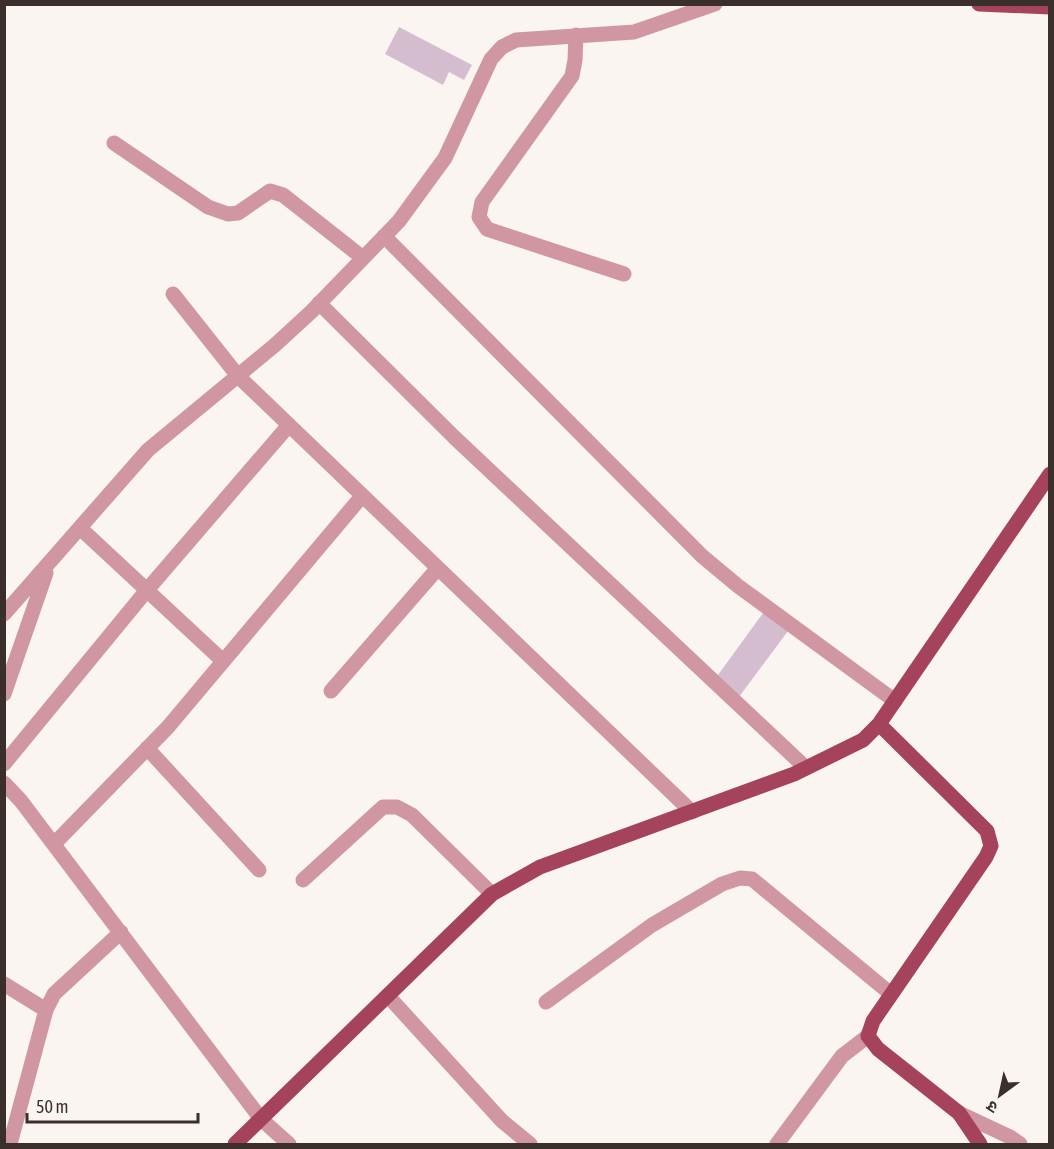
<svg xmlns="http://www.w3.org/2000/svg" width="1054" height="1149" font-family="'Asap Condensed','Noto Sans Devanagari',sans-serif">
	<rect width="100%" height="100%" fill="#fbf5f2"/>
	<!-- building -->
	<path fill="#d5bdd0" d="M399 27 472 65 464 80 449 72 443 85 385 54Z
		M766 609 791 627 739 697 715 679Z"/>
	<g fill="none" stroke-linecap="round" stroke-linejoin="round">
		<!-- minor -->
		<path stroke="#d097a2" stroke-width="15" d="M576 35 575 60 572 76 482 202 479 217 487 229 624 274
			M114 143 208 207 228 214 238 213 270 191 283 195 363 258
			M384 236 702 556 738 586 895 701
			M173 294 238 376 692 812
			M319 303 455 438 806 768
			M80 528 223 661
			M4 614 148 450 275 345 311 312 399 221 445 158 491 59 502 47 516 40 634 32 715 4
			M331 691 438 568
			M4 694 46 573
			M147 748 259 870
			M4 764 147 590 289 425
			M4 783 21 801 261 1119 289 1144
			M54 844 168 727 362 496
			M303 880 383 807H397L412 815 492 894
			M4 984 46 1010
			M388 996 502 1121 530 1144
			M546 1002 652 925 722 884 740 878 752 879 891 994
			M959 1113 1010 1137 1020 1144
			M10 1144 46 1010 54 994 121 932
			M777 1144 842 1056 868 1036"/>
		<!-- major -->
		<path stroke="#a5435d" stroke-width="15" d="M979 4 1050 7
			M879 724 987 831 991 846 986 857 873 1021 868 1036 878 1049 959 1113 980 1144
			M235 1144 492 894 540 867 794 774 863 740 879 724 1050 474"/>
	</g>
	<!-- border -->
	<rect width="1054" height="1149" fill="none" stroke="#3a2f2a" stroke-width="12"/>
	<!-- north arrow -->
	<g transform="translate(1000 1095) rotate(213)" stroke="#fbf5f2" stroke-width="4.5" paint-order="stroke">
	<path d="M0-4.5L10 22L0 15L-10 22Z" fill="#3a2f2a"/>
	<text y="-9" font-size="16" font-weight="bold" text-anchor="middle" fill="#3a2f2a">उ</text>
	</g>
	<!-- scale -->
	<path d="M27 1113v9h171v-9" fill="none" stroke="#3a2f2a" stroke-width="3"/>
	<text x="36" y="1113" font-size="18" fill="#3a2f2a" stroke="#fbf5f2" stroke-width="4.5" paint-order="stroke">50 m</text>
</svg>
